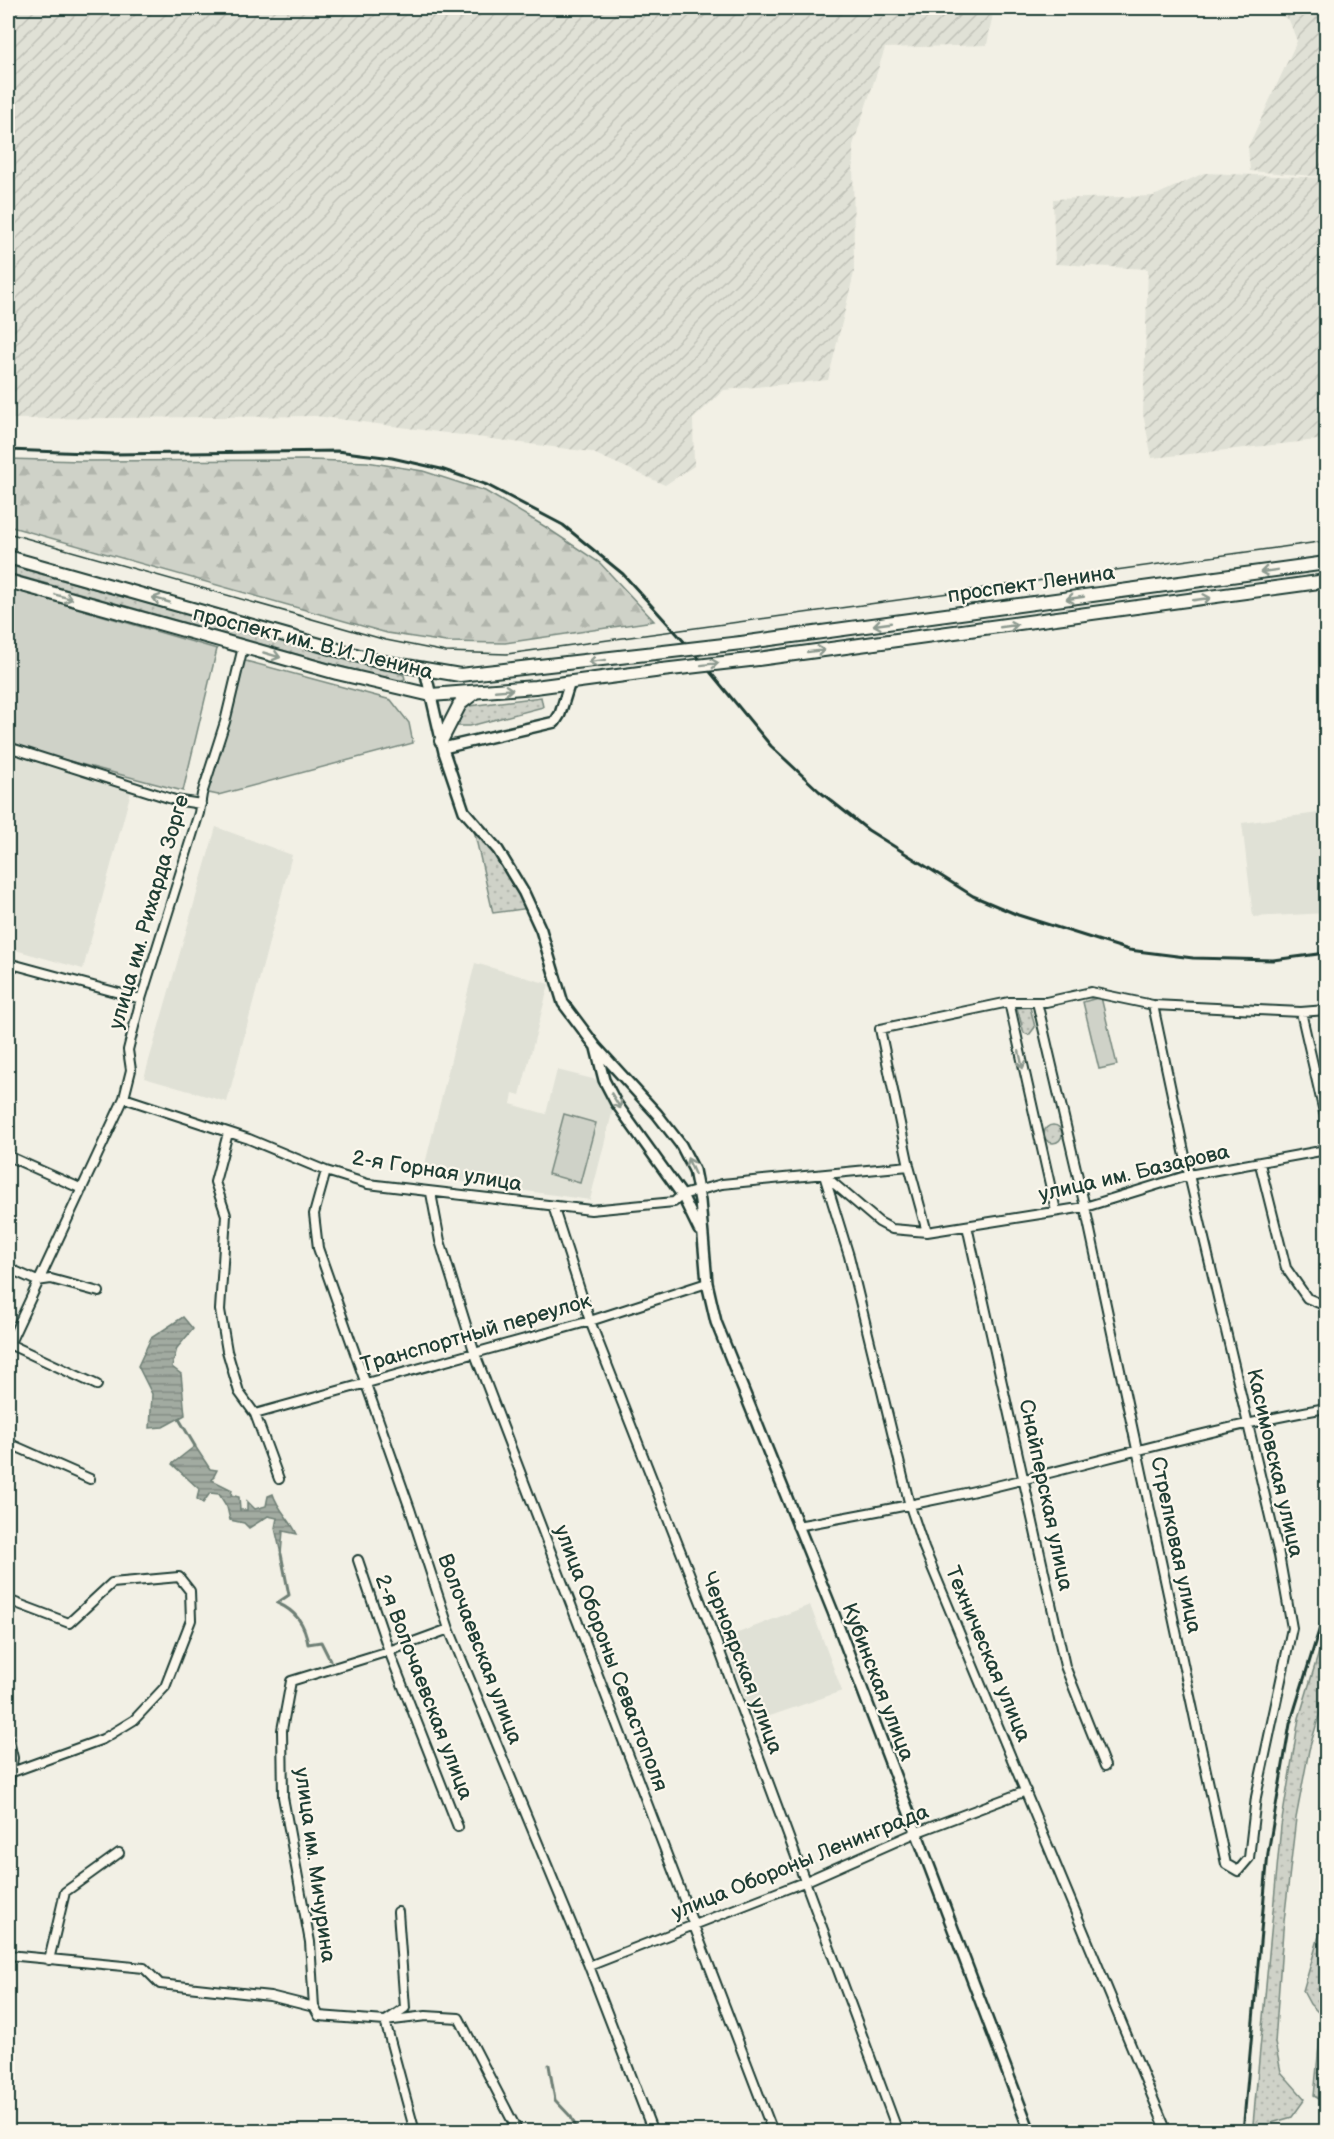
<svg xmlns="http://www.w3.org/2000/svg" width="1334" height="2139" font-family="'Balsamiq Sans',sans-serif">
	<defs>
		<pattern id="industrial-furrows" width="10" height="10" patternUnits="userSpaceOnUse" patternTransform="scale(1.5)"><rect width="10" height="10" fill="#e0e1d6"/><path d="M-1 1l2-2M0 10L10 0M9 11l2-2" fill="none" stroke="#c0c2b8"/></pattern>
		<pattern id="grass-dots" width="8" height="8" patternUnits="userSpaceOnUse" patternTransform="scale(1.5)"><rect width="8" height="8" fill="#cfd2c8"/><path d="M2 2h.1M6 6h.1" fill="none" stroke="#b1b5ac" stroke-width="1.8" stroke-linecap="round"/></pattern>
		<pattern id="forest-firs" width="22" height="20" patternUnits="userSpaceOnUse" patternTransform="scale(1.5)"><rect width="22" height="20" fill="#cfd2c8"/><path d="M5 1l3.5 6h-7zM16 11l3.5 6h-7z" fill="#b1b5ac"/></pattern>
		<pattern id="water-rules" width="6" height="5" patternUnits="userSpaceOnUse" patternTransform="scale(1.5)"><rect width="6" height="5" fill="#a2aba1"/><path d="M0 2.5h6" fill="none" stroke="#838c84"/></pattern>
	</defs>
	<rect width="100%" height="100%" fill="#f2f0e5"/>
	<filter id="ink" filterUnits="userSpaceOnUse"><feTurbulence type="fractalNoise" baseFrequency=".0167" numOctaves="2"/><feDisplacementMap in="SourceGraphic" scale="12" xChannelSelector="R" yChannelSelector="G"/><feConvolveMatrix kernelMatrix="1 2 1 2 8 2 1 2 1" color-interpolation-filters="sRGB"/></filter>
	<g filter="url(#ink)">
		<!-- built -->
		<path fill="#e0e1d6" d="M8 750 133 784 83 969 8 948Z
			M1326 812V913L1253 917 1242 823Z
			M216 827 292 855 227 1102 144 1078Z
			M475 963 549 984 520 1095 513 1093 511 1104 546 1114 557 1070 597 1080 613 1109 590 1200 441 1179 424 1168Z
			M810 1605 842 1691 753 1722 725 1638Z"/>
		<!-- industrial -->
		<path fill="url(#industrial-furrows)" d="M8 8H994L987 45 885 48 853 145 854 273 828 380 724 390 693 419 694 466 665 485 591 452 316 416 8 419Z
			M1266 8H1326V177L1250 171 1248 147 1297 41 1289 20Z
			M1204 173 1326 178V439L1152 458 1143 414 1148 269 1055 264 1053 199 1154 196Z"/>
		<!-- grass -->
		<path fill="url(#grass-dots)" stroke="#77887e" stroke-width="1.5" d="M8 565 396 672 404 675 405 679 396 682 8 573Z
			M541 697 543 707 470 726H454L460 714 469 706Z
			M473 826 496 850 530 908 493 913Z
			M1030 1007 1035 1027 1029 1035 1024 1033 1017 1008Z
			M1044 1134a9 9 0 1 1 18 0a9 9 0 1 1-18 0Z
			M1326 1629V1692L1309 1750 1296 1818 1283 1930 1275 2043 1281 2072 1305 2099 1292 2117 1268 2124H1253L1281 1826 1299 1718Z
			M1326 1890V2103L1314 2096 1322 2016 1310 2004 1303 1991 1323 1922Z"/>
		<!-- forest -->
		<path fill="url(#forest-firs)" stroke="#77887e" stroke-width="1.5" d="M8 459 81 461 312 460 367 462 423 471 485 491 544 526 600 563 654 621 505 643 446 642 387 633 8 526Z"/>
		<!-- park -->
		<path fill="#cfd2c8" stroke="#77887e" stroke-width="1.5" d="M8 588 217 649 183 791 8 745Z
			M242 660 391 700 409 723 413 743 218 795 209 793 204 783 205 770Z
			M1101 997 1117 1065 1099 1069 1083 1002Z
			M564 1114 596 1123 580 1183 548 1174Z"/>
		<!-- water -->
		<path fill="url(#water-rules)" stroke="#6e7f75" stroke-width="1.5" d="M183 1317 193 1329 177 1348 172 1367 181 1374 185 1415 163 1427 150 1428 152 1394 138 1366 151 1338Z
			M195 1446 210 1469 217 1470 212 1480 232 1490 231 1495 239 1497 240 1510H247V1501L255 1509 266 1506 268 1496 273 1494C278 1510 290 1519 297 1534L283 1531 281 1554 275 1528 277 1518 268 1516 249 1528 244 1523 230 1520 227 1507 219 1494 210 1493 203 1503 197 1499 199 1489 172 1464Z"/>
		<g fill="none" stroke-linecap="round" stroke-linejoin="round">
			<!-- stream -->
			<path stroke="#6e7f75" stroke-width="3" d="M179 1419 195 1446
				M281 1554 289 1595 277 1603C296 1611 305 1624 308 1644L321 1642 330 1660
				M549 2065 555 2100 571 2117 578 2132"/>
			<defs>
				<path id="minor" d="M8 747 175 800 201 804
					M8 963 141 999
					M1009 1002 1056 1211
					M1037 1002 1085 1207 1226 1864 1238 1871 1249 1858 1256 1797 1292 1628 1279 1555 1189 1175 1153 1005
					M1301 1012 1326 1121
					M124 1098 249 1139 326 1171 368 1184 591 1210 674 1202 682 1195 722 1184 909 1166
					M228 1133 215 1182 226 1215 220 1310 227 1351 239 1392 255 1414 279 1479
					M8 1156 82 1189
					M1260 1164 1286 1268 1307 1298 1326 1306
					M326 1171 314 1214 318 1248 410 1509 449 1629 589 1966 653 2132
					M824 1175 849 1256 910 1506 924 1548 1167 2132
					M825 1176 879 1222 892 1229 927 1232 1085 1207 1189 1175 1326 1150
					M431 1193 440 1241 475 1354 773 2132
					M553 1206 590 1321 716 1641 898 2132
					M967 1226 1065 1666 1105 1766
					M927 1232 909 1166 880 1029 1009 1002H1046L1091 992 1153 1005 1301 1012 1326 1010
					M8 1268 37 1281 51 1279 99 1292
					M9 1344 97 1385
					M8 1347 124 1098 131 1070 128 1050 141 999 199 813 202 794 225 722 243 647
					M255 1414 590 1321 707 1283
					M8 1443 90 1479
					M797 1526C874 1512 950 1498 1025 1479 1126 1454 1224 1426 1326 1408
					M358 1560 389 1651 458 1827
					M8 1600 69 1623 112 1583 179 1577 190 1591 191 1620 165 1687 134 1720 103 1739 12 1772
					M449 1629 389 1651 291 1681 282 1730 283 1797 310 1942 314 2007 319 2016 385 2021 426 2016 459 2018 518 2132
					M8 1737 13 1758 8 1787
					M8 1955 144 1968 160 1984 270 1996 314 2007
					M49 1960 65 1892 119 1853
					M589 1966 804 1882 915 1833 1026 1791
					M387 2020 405 2008 398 1912
					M385 2021 415 2132"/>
				<path id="tertiary" d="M425 670 444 752 464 811 498 850 524 893 541 930 563 1003 596 1047 657 1114 681 1145 694 1170 700 1201 707 1283 716 1322 833 1612 1030 2132
					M443 748 555 722 560 714 570 682
					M596 1048 604 1080 616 1103 682 1195 699 1230"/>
				<path id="primary" d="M8 557 377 661 460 675 655 653
					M8 581 337 673 431 695 535 687 662 670
					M741 643 1326 563
					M758 659 1326 581
					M441 741 460 704 474 693"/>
			</defs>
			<!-- minor casing -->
			<use href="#minor" stroke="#1f3d34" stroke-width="12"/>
			<!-- tertiary casing -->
			<use href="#tertiary" stroke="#1f3d34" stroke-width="14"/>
			<!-- primary casing -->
			<use href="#primary" stroke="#1f3d34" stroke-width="16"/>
			<!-- minor -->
			<use href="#minor" stroke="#fbf7ec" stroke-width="8"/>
			<!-- tertiary -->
			<use href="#tertiary" stroke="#fbf7ec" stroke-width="9"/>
			<!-- primary -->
			<use href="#primary" stroke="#fbf7ec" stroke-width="12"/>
			<!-- tram -->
			<path stroke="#1f3d34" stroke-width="1.5" d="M8 533 386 640 446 652 507 654 1326 541"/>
			<!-- rail -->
			<path stroke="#1f3d34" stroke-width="3" d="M8 450 114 454 337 451 392 458 441 469 487 485 563 525 623 574 697 656 771 746 819 791 868 830 973 896 1018 915 1129 950 1193 958 1273 960 1326 953
				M1243 2132 1268 1853 1290 1724 1326 1608"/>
			<defs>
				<path id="primary-bridge" d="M655 653 741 643
					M662 670 758 659"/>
			</defs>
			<!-- primary-bridge casing -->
			<use href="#primary-bridge" stroke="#1f3d34" stroke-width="16" stroke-linecap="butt"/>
			<!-- primary-bridge -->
			<use href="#primary-bridge" stroke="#fbf7ec" stroke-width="12"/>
		</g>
		<!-- one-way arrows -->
		<defs><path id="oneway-shaft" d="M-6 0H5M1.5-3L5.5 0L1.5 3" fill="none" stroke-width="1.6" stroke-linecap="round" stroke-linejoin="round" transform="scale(1.5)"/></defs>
		<g stroke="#8d9a90">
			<use href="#oneway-shaft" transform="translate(1269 571) rotate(172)"/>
			<use href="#oneway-shaft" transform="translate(64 597) rotate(15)"/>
			<use href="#oneway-shaft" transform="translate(1075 598) rotate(172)"/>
			<use href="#oneway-shaft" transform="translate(1202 599) rotate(-8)"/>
			<use href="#oneway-shaft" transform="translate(161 600) rotate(-164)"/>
			<use href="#oneway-shaft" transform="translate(882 624) rotate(172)"/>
			<use href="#oneway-shaft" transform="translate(1009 626) rotate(-8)"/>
			<use href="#oneway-shaft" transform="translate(816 651) rotate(-7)"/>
			<use href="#oneway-shaft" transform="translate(272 655) rotate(16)"/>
			<use href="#oneway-shaft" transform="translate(597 661) rotate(173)"/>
			<use href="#oneway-shaft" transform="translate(710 664) rotate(-7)"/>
			<use href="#oneway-shaft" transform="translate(504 690) rotate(-5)"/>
			<use href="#oneway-shaft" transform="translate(1021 1060) rotate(78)"/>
			<use href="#oneway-shaft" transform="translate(616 1101) rotate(59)"/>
			<use href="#oneway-shaft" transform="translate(691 1166) rotate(-114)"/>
		</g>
	</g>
	<g text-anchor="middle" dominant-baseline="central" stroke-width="4.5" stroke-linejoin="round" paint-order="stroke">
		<!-- street labels -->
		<g font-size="21" fill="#1f3d34" stroke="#fbf7ec">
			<text transform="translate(1031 584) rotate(-8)">проспект Ленина</text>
			<text transform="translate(313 643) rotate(14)">проспект им. В.И. Ленина</text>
			<text transform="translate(149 912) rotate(-74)">улица им. Рихарда Зорге</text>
			<text transform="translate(437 1171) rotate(9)">2-я Горная улица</text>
			<text transform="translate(1134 1173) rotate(-13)">улица им. Базарова</text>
			<text transform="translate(476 1333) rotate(-16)">Транспортный переулок</text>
			<text transform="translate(1275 1463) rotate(77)">Касимовская улица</text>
			<text transform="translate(1046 1495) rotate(78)">Снайперская улица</text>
			<text transform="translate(1176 1545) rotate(78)">Стрелковая улица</text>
			<text transform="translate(480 1649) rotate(69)">Волочаевская улица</text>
			<text transform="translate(988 1654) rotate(67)">Техническая улица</text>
			<text transform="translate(611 1658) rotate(69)">улица Обороны Севастополя</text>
			<text transform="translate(742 1663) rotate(69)">Черноярская улица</text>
			<text transform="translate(878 1682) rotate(69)">Кубинская улица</text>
			<text transform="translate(424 1687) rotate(69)">2-я Волочаевская улица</text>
			<text transform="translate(800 1862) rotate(-22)">улица Обороны Ленинграда</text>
			<text transform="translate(315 1865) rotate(82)">улица им. Мичурина</text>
		</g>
	</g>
	<!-- margin -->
	<rect width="1334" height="2139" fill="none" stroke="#fbf7ec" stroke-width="30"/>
	<rect x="15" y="15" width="1304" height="2109" fill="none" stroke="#1f3d34" stroke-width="2" filter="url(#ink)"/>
</svg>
